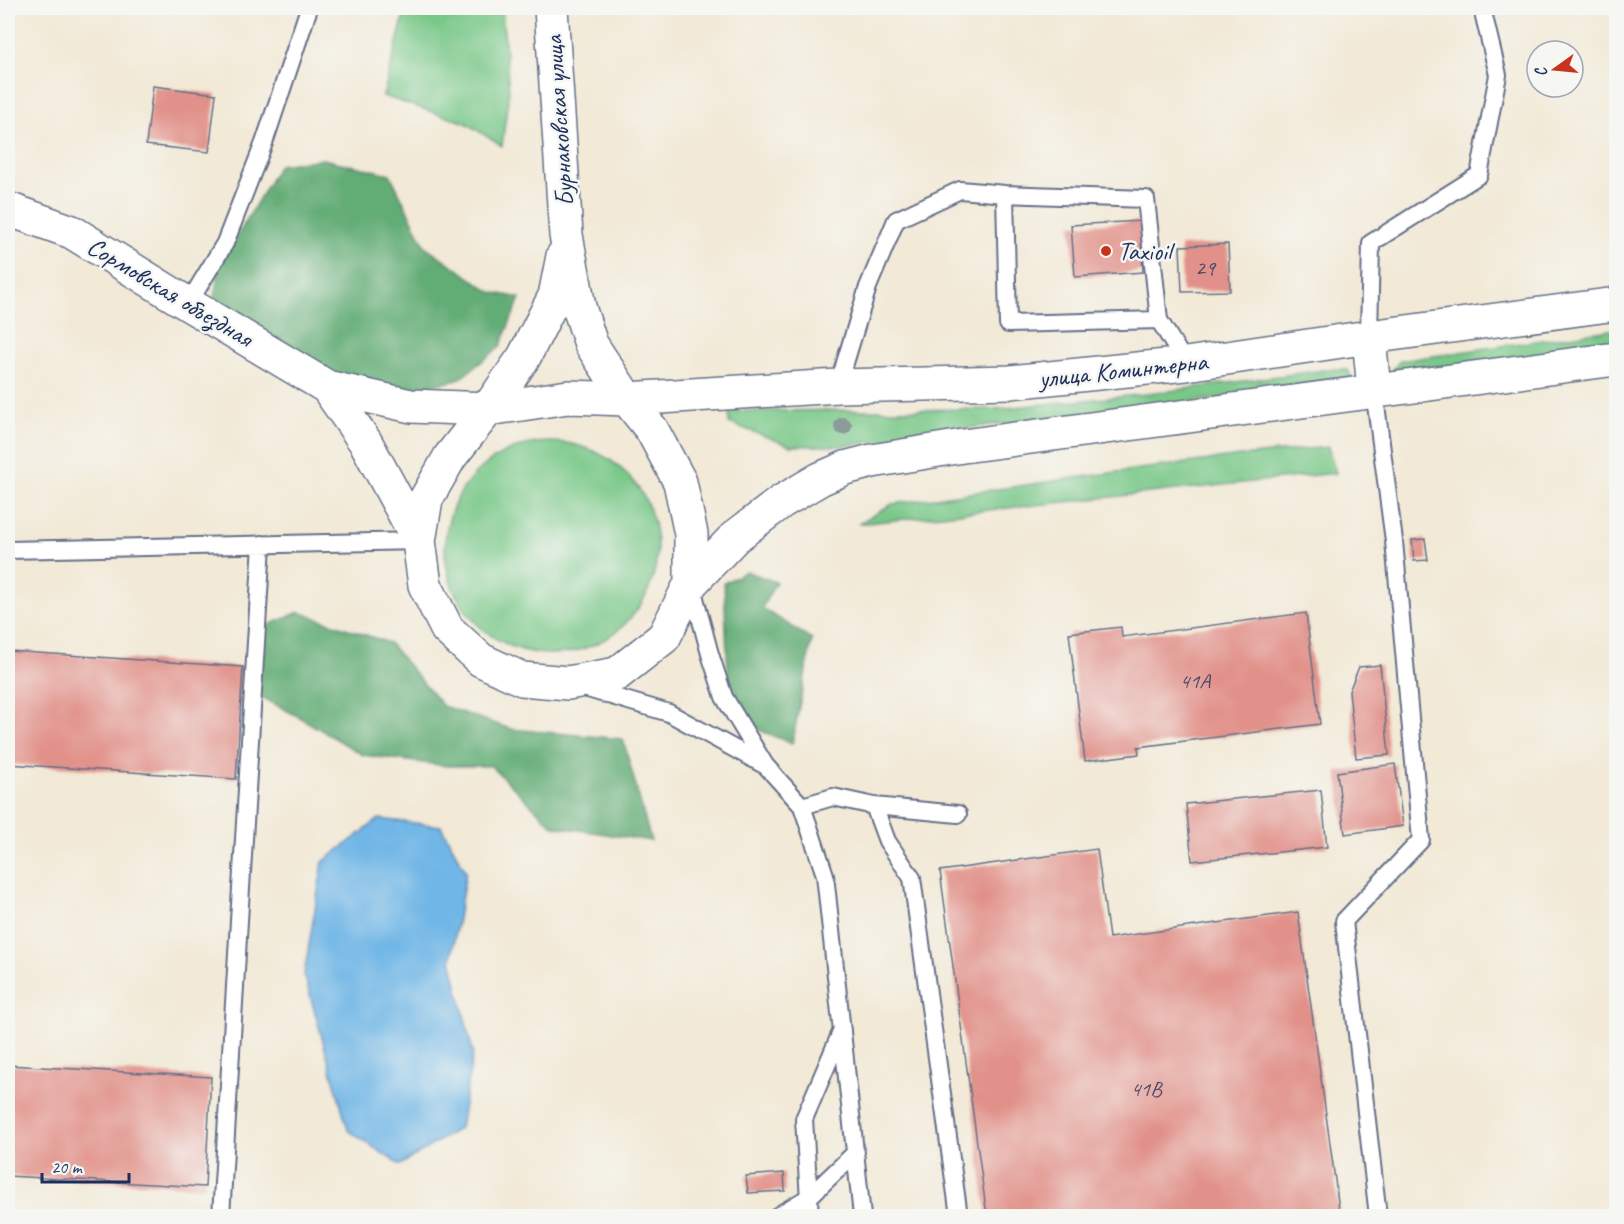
<svg xmlns="http://www.w3.org/2000/svg" width="1624" height="1224" font-family="Caveat,sans-serif">
	<rect width="100%" height="100%" fill="#f6f6f2"/>
	<filter id="ink" filterUnits="userSpaceOnUse"><feTurbulence type="fractalNoise" baseFrequency=".0167" numOctaves="2"/><feDisplacementMap in="SourceGraphic" scale="12" xChannelSelector="R" yChannelSelector="G"/><feConvolveMatrix kernelMatrix="1 2 1 2 8 2 1 2 1" color-interpolation-filters="sRGB"/></filter>
	<filter id="wash" filterUnits="userSpaceOnUse"><feTurbulence type="fractalNoise" baseFrequency=".008" numOctaves="4" result="noise"/><feDisplacementMap in="SourceGraphic" scale="24" xChannelSelector="R" yChannelSelector="G"/><feGaussianBlur stdDeviation="1.35" result="paint"/><feColorMatrix in="noise" values="0 0 0 0 0 0 0 0 0 0 0 0 0 0 0 0 0 1.4 0 .05"/><feComposite in="paint" operator="in"/></filter>
	<g filter="url(#wash)">
		<rect width="100%" height="100%" fill="#f2e9d6"/>
		<!-- green -->
		<path fill="#79c888" stroke="#4a7c73" stroke-width="1.5" d="M406 8H502L509 91 502 146 466 123 383 96Z
			M1616 329V345L1402 375 1393 369 1400 361Z
			M1331 369 1348 370 1352 378 1343 384 991 425 843 446H791L729 423V411L995 409 1147 394Z
			M445 548a106 106 0 1 1 212 0a106 106 0 1 1-212 0Z
			M1328 447 1336 473 858 524 892 504 1117 472 1241 456Z"/>
		<!-- forest -->
		<path fill="#62ac74" stroke="#3e6e69" stroke-width="1.5" d="M323 159 390 174 425 246 491 292 520 298 500 347 458 380 399 392 329 376 212 309 219 267 279 165Z
			M746 571 776 582 762 608 812 639 792 744 752 727 728 677 724 583Z
			M299 612 389 643 443 706 511 729 623 739 651 841 553 826 491 766H447L363 755 301 718 241 686 252 632Z"/>
		<!-- water -->
		<path fill="#6fb6e6" stroke="#4572a2" stroke-width="1.5" d="M379 819 441 826 466 872 451 959 473 1053 460 1128 400 1165 348 1130 304 974 323 862Z"/>
		<g id="blocks">
			<!-- building -->
			<path fill="#e19189" d="M153 86 216 94 209 152 146 145Z
				M1140 221 1143 272 1075 277 1071 225Z
				M1228 244 1230 291 1182 292 1180 246Z
				M1425 539 1428 560 1414 561 1412 540Z
				M1306 613 1320 724 1138 747 1139 754 1085 761 1069 633 1121 627 1122 637Z
				M8 651 243 667 236 779 8 764Z
				M1380 665 1389 755 1356 758 1349 691 1359 667Z
				M1395 764 1403 826 1345 834 1337 772Z
				M1321 790 1327 847 1192 861 1186 804Z
				M1097 849 1109 938 1298 912 1340 1216H987L940 871Z
				M8 1065 211 1077 205 1187 8 1176Z
				M784 1173 785 1191 748 1193 746 1176Z"/>
		</g>
	</g>
	<g filter="url(#ink)">
		<use href="#blocks" fill-opacity="0" stroke="#667088" stroke-width="1.5"/>
		<g fill="none" stroke-linecap="round" stroke-linejoin="round">
			<defs>
				<path id="lane" d="M1005 194 1146 199 1159 320
					M188 304 225 243 264 143 309 8
					M1369 337 1371 243 1479 175 1498 75 1482 8
					M838 386 868 287 896 220 960 190 1005 194 1008 324 1159 320 1186 364
					M1374 390 1394 541 1421 840 1344 921 1378 1216
					M8 550 419 541
					M692 587 710 654 724 697 765 765 802 806 825 875 862 1216
					M581 687 669 713 764 765
					M802 806 833 797 874 806 958 814
					M874 806 887 841 912 878 959 1216
					M221 1216 262 544
					M777 1216 809 1197 856 1152
					M810 1216 804 1119 842 1030"/>
				<path id="secondary" d="M8 209 72 232 188 304 327 387 411 406 488 409 568 397 627 399 838 386 1010 382 1186 364 1369 337 1616 304
					M1369 337 1374 390
					M327 387 366 443 419 541 425 585 447 629 481 660 522 679 568 683 617 674 664 637 691 583V534L680 482 652 430 627 399 591 344 579 307 566 235 551 8
					M419 541 426 499 450 457 488 409 524 357 555 296 563 256
					M691 583 735 537 781 502 820 479 845 468 872 461 963 446 1616 359"/>
			</defs>
			<!-- lane casing -->
			<use href="#lane" stroke="#667088" stroke-width="20"/>
			<!-- secondary casing -->
			<use href="#secondary" stroke="#667088" stroke-width="36"/>
			<!-- lane -->
			<use href="#lane" stroke="#fff" stroke-width="16"/>
			<!-- secondary -->
			<use href="#secondary" stroke="#fff" stroke-width="33"/>
		</g>
		<!-- trees -->
		<circle fill="#8b9c9b" cx="843" cy="426" r="9"/>
	</g>
	<!-- markers -->
	<circle fill="#c8321e" stroke="#f6f6f2" stroke-width="2" cx="1106" cy="251" r="6"/>
	<g text-anchor="middle" dominant-baseline="central" stroke-width="5" stroke-linejoin="round" paint-order="stroke">
		<!-- number labels -->
		<g font-size="22" fill="#4c4869">
			<text x="1205" y="268">29</text>
			<text x="1195" y="681">41А</text>
			<text x="1146" y="1089">41В</text>
		</g>
		<!-- street labels -->
		<g font-size="26" fill="#1b2f5e" stroke="#f6f6f2">
			<text transform="translate(559 121) rotate(-94)">Бурнаковская улица</text>
			<text transform="translate(170 292) rotate(31)">Сормовская объездная</text>
			<text transform="translate(1123 370) rotate(-6)">улица Коминтерна</text>
		</g>
		<!-- poi labels -->
		<g font-size="26" fill="#1b2f5e" stroke="#f6f6f2" text-anchor="start">
			<text x="1118" y="251">Taxioil</text>
		</g>
	</g>
	<!-- margin -->
	<rect width="1624" height="1224" fill="none" stroke="#f6f6f2" stroke-width="30"/>
	<!-- north arrow -->
	<g transform="translate(1555 69) rotate(255)"><circle r="28" fill="#f6f6f2" stroke="#9ea6b7" stroke-width="1.5"/>
	<path d="M0-4.5L10 22L0 15L-10 22Z" fill="#c8321e"/>
	<text y="-9" font-size="16" font-weight="bold" text-anchor="middle" fill="#1b2f5e">С</text>
	</g>
	<!-- scale -->
	<path d="M42 1173v9h87v-9" fill="none" stroke="#1b2f5e" stroke-width="3"/>
	<text x="51" y="1173" font-size="18" fill="#1b2f5e" stroke="#f6f6f2" stroke-width="4.5" paint-order="stroke">20 m</text>
</svg>
